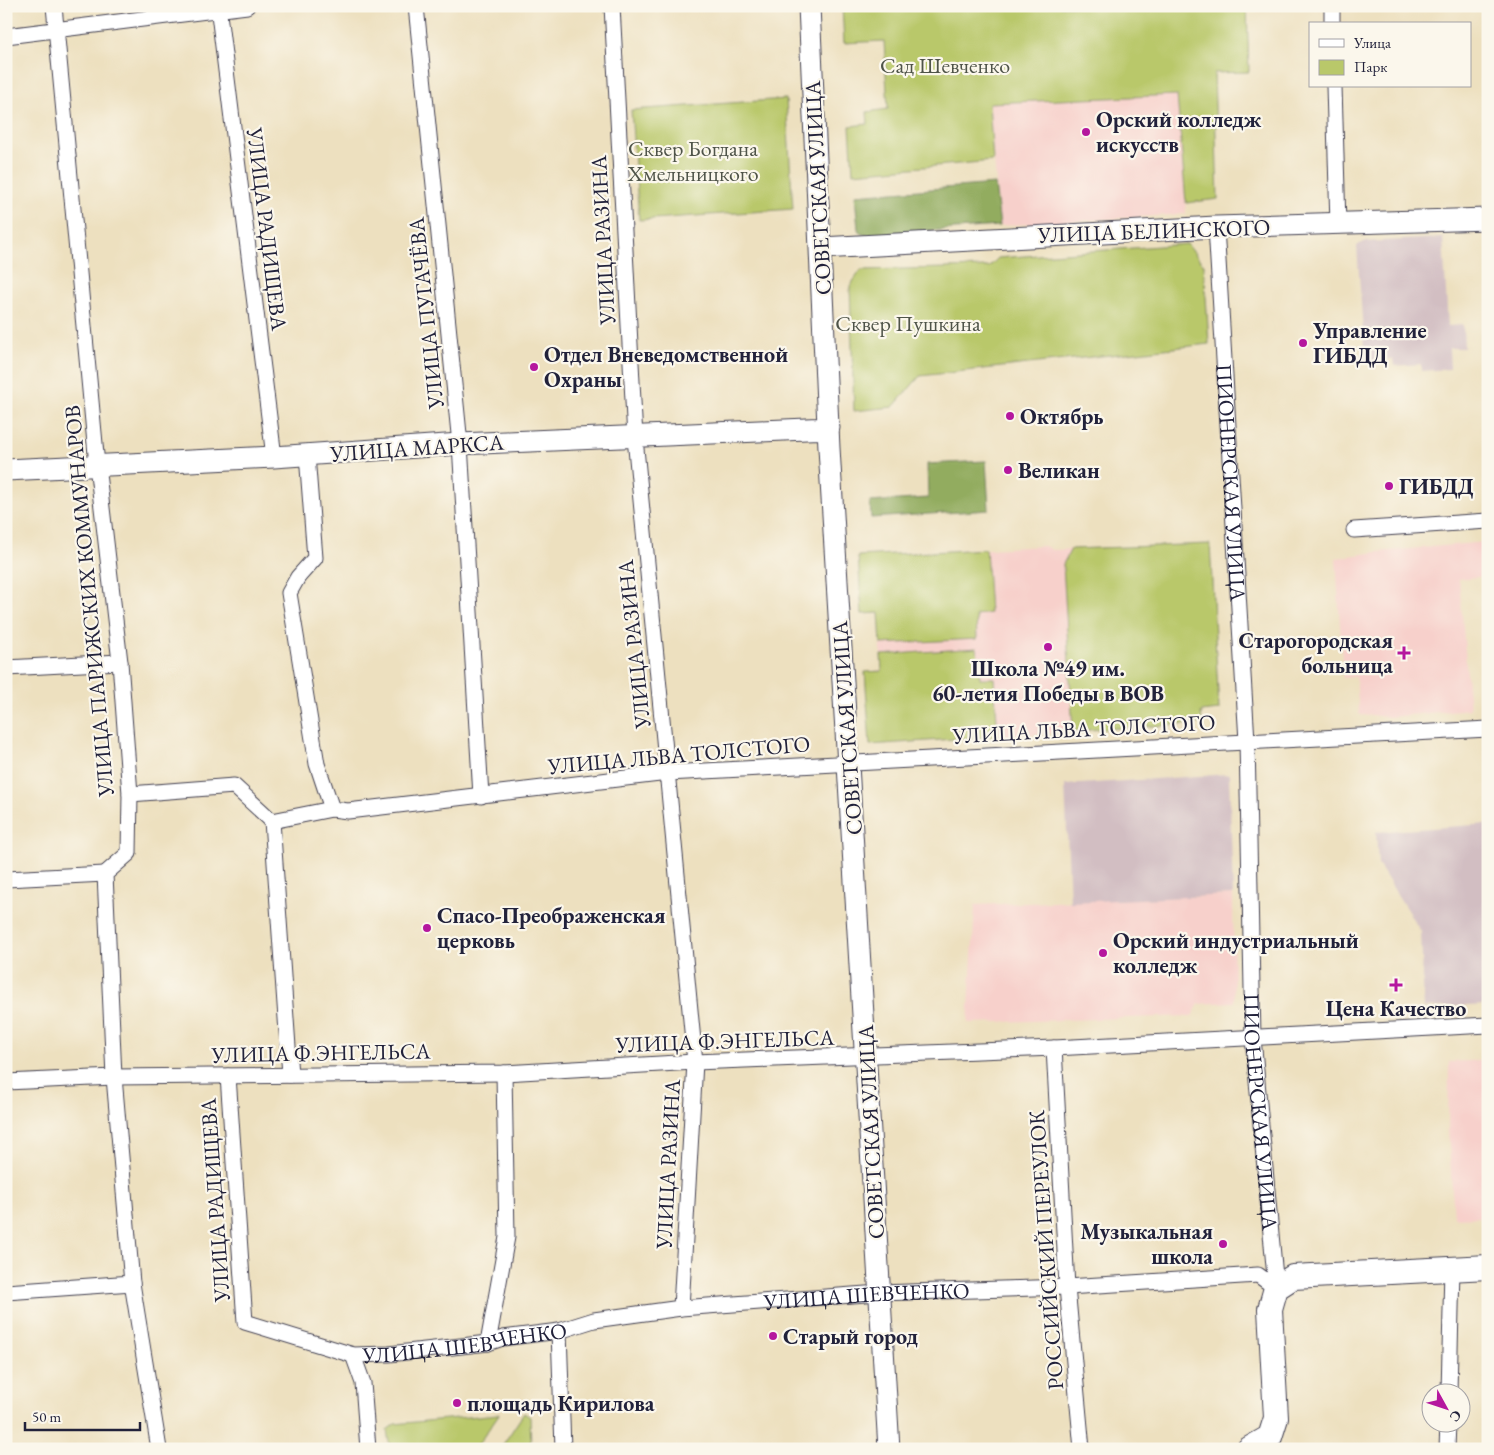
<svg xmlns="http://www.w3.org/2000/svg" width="1494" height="1455" font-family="'EB Garamond',serif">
	<rect width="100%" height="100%" fill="#fbf7ec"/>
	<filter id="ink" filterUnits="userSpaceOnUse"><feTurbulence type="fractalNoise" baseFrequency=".02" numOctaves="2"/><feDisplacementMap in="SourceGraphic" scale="10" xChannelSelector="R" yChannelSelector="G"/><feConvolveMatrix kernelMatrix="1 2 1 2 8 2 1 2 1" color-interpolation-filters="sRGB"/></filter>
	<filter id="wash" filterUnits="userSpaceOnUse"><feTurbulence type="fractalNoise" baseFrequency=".0096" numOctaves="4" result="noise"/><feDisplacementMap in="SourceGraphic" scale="20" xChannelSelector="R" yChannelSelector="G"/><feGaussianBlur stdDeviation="1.12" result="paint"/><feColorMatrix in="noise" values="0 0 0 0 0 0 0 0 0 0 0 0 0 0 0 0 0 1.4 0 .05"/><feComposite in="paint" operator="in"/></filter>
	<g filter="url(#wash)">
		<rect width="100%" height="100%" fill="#ede0bf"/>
		<!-- built -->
		<path fill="#f7d0cb" d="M1178 95 1186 214 1000 226 989 103Z
			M1485 542 1488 576 1459 579 1470 709 1390 717 1359 714 1356 677 1343 678 1336 558 1377 552Z
			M1210 544 1219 710 1201 712 1202 723 870 745 865 672 882 670 879 613 862 614 858 556 1045 546 1052 550Z
			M1233 895 1234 1002 1199 1004 1192 1016 968 1023 975 905Z
			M1488 1060V1217L1454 1218 1448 1130 1449 1062Z"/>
		<!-- industrial -->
		<path fill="#d2bec2" d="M1443 238 1448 326 1463 325 1464 348H1449L1450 369 1421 371V364L1394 366 1393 359 1365 361 1357 246 1363 242Z
			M1229 774 1233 895 1070 902 1065 785Z
			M1488 824V1005L1424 1008 1421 932 1378 864 1376 832Z"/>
		<!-- green -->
		<path fill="#b9c86a" stroke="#6e7552" d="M842 6H1247L1249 72 1214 73 1218 199 1186 203 1177 95 989 103 993 161 853 173 850 126 868 124 867 112 888 109 884 41 844 43Z
			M786 99 793 209 639 220 631 110Z
			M1187 244 1204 265 1209 344 920 376 893 407 854 411 850 286 861 270 989 267 998 258Z
			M1210 544 1219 710 1201 712 1202 723 1073 731 1063 564 1071 549Z
			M986 549 990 613 976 615 977 639 881 644 879 613 862 614 858 556Z
			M977 648 980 678H994L998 736 870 745 865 672 882 671 881 655Z
			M524 1413 530 1417 531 1449H500Z
			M499 1414 475 1449H390L387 1430 395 1424Z"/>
		<!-- forest -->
		<path fill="#92ac5e" stroke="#5a674c" d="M995 184 1000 226 865 235 860 233 858 229 855 195Z
			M986 461 989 510 871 518 870 502 928 498 927 464Z"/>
	</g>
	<g filter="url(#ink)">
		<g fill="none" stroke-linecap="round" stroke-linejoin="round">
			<defs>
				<g id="street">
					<path d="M54 6 97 465 120 662 130 794 129 853 105 874 114 1077 132 1283 159 1449"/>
					<path d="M218 6 274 457"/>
					<path d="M416 6 460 444 481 796"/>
					<path d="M612 6 635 438 695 1062 681 1308"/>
					<path d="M1332 6V24"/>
					<path d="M6 36 247 6"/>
					<path d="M1334 86 1338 225"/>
					<path id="s1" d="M1216 227 1247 741 1253 1038 1276 1288"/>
					<path d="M307 455 315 558 298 577 289 593 317 764 332 809"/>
					<path d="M1354 530 1488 521"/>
					<path d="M6 668 120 662"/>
					<path d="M130 794 234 786 272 821 332 809 348 811 668 773 1488 729"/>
					<path d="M272 821 290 1075"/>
					<path d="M6 879 105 874"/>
					<path d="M1054 1048 1067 1287 1082 1449"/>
					<path id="s2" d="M228 1076 245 1322 353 1355 389 1354 488 1343 503 1338 559 1331 594 1320 681 1308 879 1293 1067 1287 1258 1275 1276 1288"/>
					<path d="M6 1082 114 1077 504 1073 695 1062 1054 1048 1488 1025"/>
					<path d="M6 1292 132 1283"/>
					<path d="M559 1331 563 1449"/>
					<path d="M488 1343 507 1237 504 1073"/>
					<path d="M353 1355 363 1383 368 1449"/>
					<path d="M1449 1392 1452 1268"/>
					<path d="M1447 1449 1448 1422"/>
				</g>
				<path id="secondary" d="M809 6 829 448 889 1449
					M821 248 1216 227 1488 219
					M6 470 274 457 460 444 829 428"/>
				<path id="primary" d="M1249 1449 1270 1437 1276 1418 1270 1309 1276 1288 1293 1277 1488 1267"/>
			</defs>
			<!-- street casing -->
			<use href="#street" stroke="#403e4f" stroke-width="17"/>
			<!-- secondary casing -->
			<use href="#secondary" stroke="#403e4f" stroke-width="23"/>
			<!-- primary casing -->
			<use href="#primary" stroke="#403e4f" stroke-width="26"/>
			<!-- street -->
			<use href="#street" stroke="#fff" stroke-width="15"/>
			<!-- secondary -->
			<use href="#secondary" stroke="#fff" stroke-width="21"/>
			<!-- primary -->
			<use href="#primary" stroke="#fff" stroke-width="24"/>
		</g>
	</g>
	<!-- markers -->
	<g fill="#b5179e" stroke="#fbf7ec" stroke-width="2">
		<circle cx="1086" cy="132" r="5"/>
		<circle cx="1303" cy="343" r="5"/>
		<circle cx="534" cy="367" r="5"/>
		<circle cx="1010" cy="416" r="5"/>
		<circle cx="1008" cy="470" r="5"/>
		<circle cx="1389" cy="486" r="5"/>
		<circle cx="1048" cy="647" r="5"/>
		<path d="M1401.5 645.5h5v5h5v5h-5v5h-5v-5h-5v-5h5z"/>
		<circle cx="427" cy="928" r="5"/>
		<circle cx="1103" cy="953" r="5"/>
		<path d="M1393.5 977.5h5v5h5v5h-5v5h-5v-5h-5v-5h5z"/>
		<circle cx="1223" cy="1244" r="5"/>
		<circle cx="773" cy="1336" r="5"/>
		<circle cx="457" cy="1403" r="5"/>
	</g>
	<g text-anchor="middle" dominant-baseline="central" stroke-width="4.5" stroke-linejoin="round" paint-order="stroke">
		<!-- park labels -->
		<g font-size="22" fill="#4f5449" stroke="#fbf7ec">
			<text x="945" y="65">Сад Шевченко</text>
			<text x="693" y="148">Сквер Богдана<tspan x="693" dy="25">Хмельницкого</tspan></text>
			<text x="908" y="323">Сквер Пушкина</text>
		</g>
		<!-- poi labels -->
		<g font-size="22" font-weight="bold" fill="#22223b" stroke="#fbf7ec" text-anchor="start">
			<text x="1096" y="119">Орский колледж<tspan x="1096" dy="25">искусств</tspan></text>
			<text x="1313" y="330">Управление<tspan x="1313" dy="25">ГИБДД</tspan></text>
			<text x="544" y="354">Отдел Вневедомственной<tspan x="544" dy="25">Охраны</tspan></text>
			<text x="1020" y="416">Октябрь</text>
			<text x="1018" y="470">Великан</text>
			<text x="1399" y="486">ГИБДД</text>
			<text x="1393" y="640" text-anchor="end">Старогородская<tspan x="1393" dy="25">больница</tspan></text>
			<text x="1048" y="668" text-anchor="middle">Школа №49 им.<tspan x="1048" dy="25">60-летия Победы в ВОВ</tspan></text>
			<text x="437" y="915">Спасо-Преображенская<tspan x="437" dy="25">церковь</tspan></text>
			<text x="1113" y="940">Орский индустриальный<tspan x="1113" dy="25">колледж</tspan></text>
			<text x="1396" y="1008" text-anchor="middle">Цена Качество</text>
			<text x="1213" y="1231" text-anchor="end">Музыкальная<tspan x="1213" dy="25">школа</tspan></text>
			<text x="783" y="1336">Старый город</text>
			<text x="467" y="1403">площадь Кирилова</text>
		</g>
		<!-- street labels -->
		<g font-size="22" fill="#22223b" stroke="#fbf7ec">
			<text transform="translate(818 188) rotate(-93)">СОВЕТСКАЯ УЛИЦА</text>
			<text transform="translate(267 229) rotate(83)">УЛИЦА РАДИЩЕВА</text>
			<text transform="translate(1154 231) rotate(-2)">УЛИЦА БЕЛИНСКОГО</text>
			<text transform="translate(603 240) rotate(-93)">УЛИЦА РАЗИНА</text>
			<text transform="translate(426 313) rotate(-96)">УЛИЦА ПУГАЧЁВА</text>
			<text transform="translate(417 448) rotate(-4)">УЛИЦА МАРКСА</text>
			<text stroke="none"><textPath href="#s1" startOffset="256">ПИОНЕРСКАЯ УЛИЦА</textPath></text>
			<text transform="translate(89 601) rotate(-95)">УЛИЦА ПАРИЖСКИХ КОММУНАРОВ</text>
			<text transform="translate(634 644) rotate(-96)">УЛИЦА РАЗИНА</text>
			<text transform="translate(847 728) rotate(-94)">СОВЕТСКАЯ УЛИЦА</text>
			<text transform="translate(1084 729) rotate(-3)">УЛИЦА ЛЬВА ТОЛСТОГО</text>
			<text transform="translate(679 755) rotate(-5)">УЛИЦА ЛЬВА ТОЛСТОГО</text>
			<text transform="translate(725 1041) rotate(-2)">УЛИЦА Ф.ЭНГЕЛЬСА</text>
			<text transform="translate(321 1053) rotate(-1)">УЛИЦА Ф.ЭНГЕЛЬСА</text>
			<text stroke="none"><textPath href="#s1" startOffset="886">ПИОНЕРСКАЯ УЛИЦА</textPath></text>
			<text transform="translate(871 1132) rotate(-93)">СОВЕТСКАЯ УЛИЦА</text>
			<text transform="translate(668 1164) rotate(-87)">УЛИЦА РАЗИНА</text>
			<text transform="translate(215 1200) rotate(-94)">УЛИЦА РАДИЩЕВА</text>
			<text transform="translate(1046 1250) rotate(-94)">РОССИЙСКИЙ ПЕРЕУЛОК</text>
			<text stroke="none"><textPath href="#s2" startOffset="878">УЛИЦА ШЕВЧЕНКО</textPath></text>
			<text stroke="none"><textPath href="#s2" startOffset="472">УЛИЦА ШЕВЧЕНКО</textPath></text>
		</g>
	</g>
	<!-- margin -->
	<rect width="1494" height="1455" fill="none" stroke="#fbf7ec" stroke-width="25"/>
	<!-- legend -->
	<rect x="1309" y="22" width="162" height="65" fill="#fbf7ec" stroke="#a4a2a5"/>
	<rect x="1319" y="39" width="25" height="8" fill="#ffffff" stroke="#a4a2a5"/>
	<text x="1354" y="48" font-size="15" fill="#22223b">Улица</text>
	<rect x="1319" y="60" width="25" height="15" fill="#b9c86a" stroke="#a4a2a5"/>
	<text x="1354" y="72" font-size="15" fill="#22223b">Парк</text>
	<!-- north arrow -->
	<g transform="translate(1446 1408) rotate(130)"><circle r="24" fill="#fbf7ec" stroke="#a4a2a5"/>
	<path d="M0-4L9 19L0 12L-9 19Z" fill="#b5179e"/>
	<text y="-8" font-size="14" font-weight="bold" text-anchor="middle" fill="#22223b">С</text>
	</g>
	<!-- scale -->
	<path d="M25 1422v8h115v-8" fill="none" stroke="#22223b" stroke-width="2.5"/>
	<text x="32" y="1422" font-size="15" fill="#22223b" stroke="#fbf7ec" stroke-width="4" paint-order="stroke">50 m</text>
</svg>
